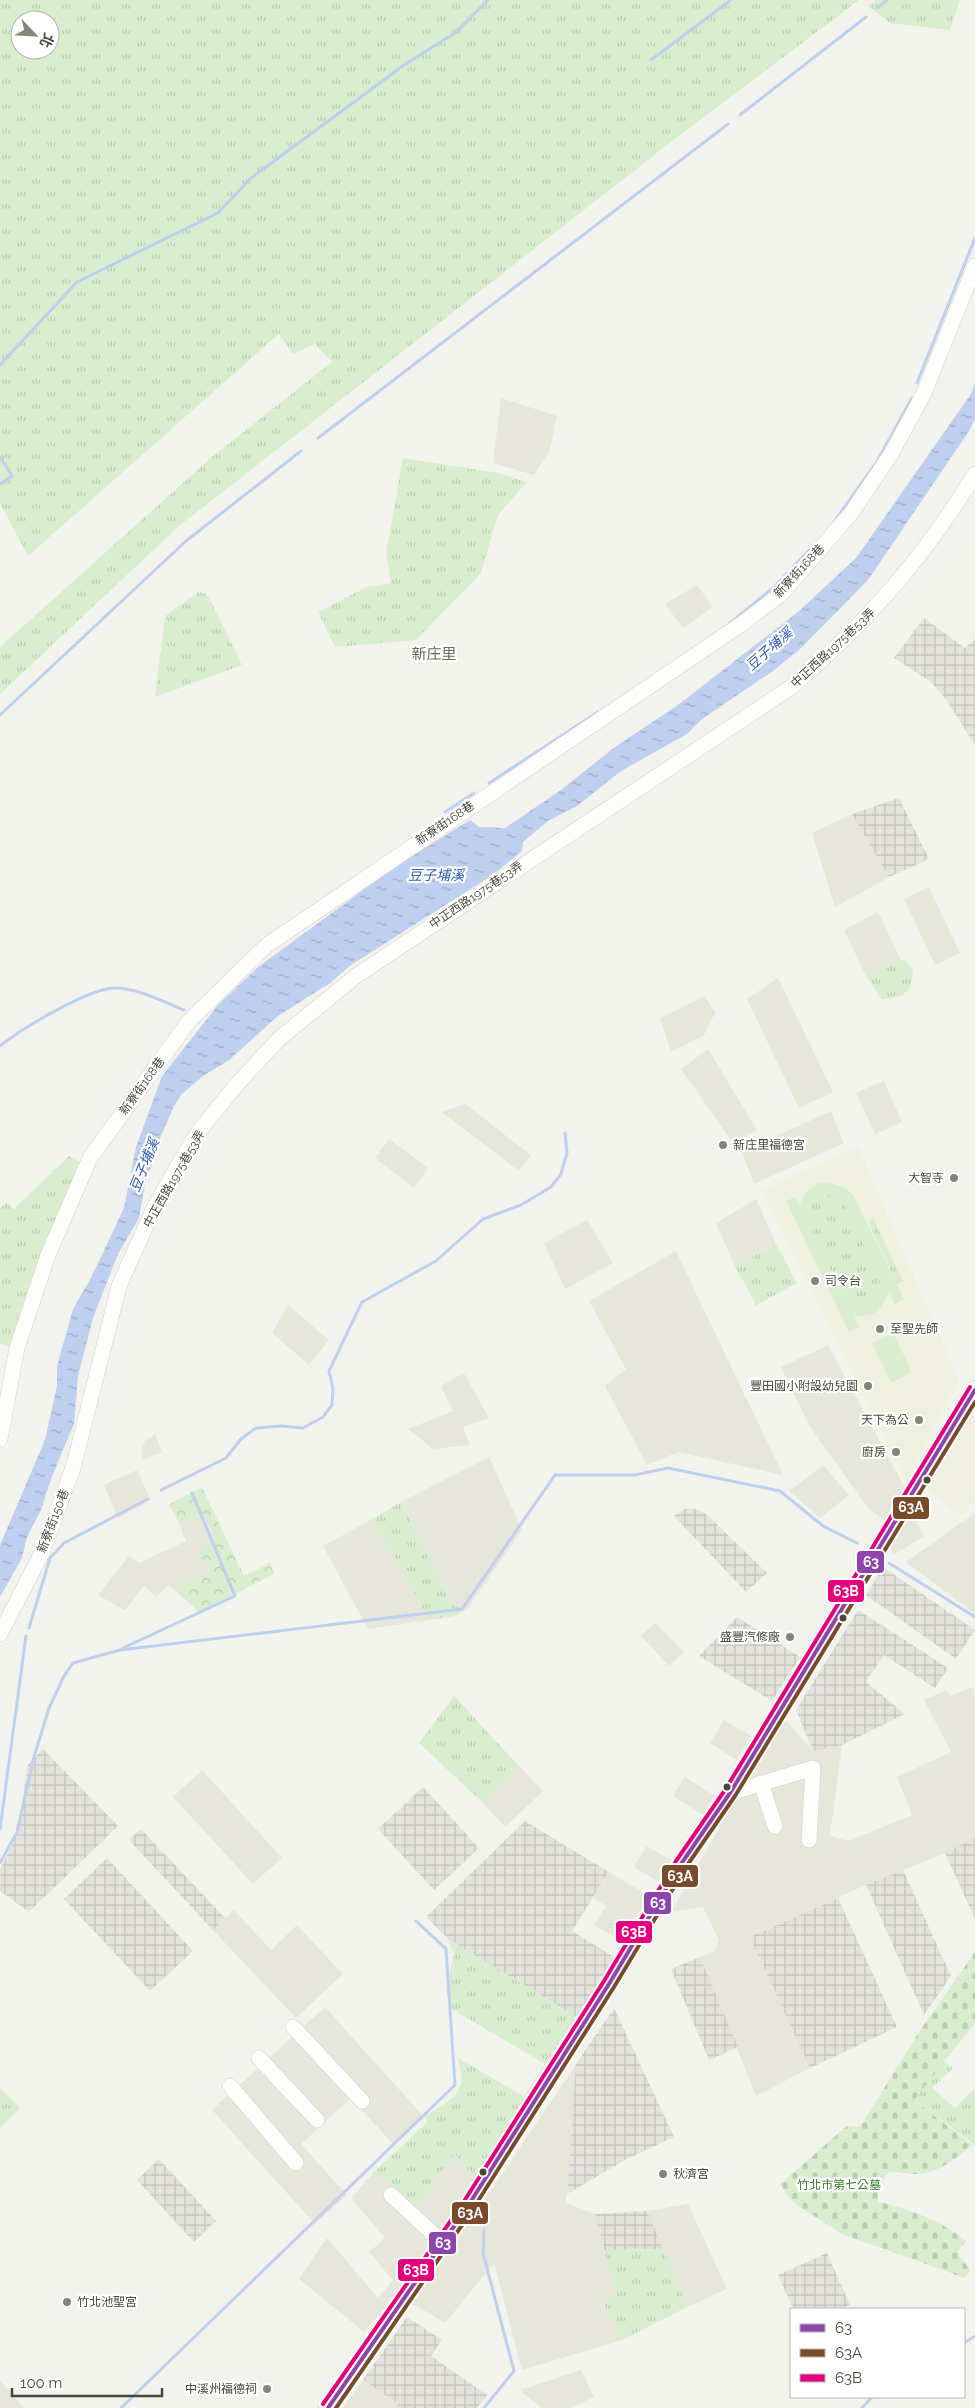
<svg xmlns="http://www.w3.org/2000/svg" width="975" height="2408" font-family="Raleway,'Noto Sans TC',sans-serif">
	<defs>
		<pattern id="industrial-grid" width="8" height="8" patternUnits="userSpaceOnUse" patternTransform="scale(1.25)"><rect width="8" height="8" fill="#e3e2db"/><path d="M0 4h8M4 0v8" fill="none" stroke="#c4c3bd"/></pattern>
		<pattern id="grass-tufts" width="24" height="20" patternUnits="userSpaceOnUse" patternTransform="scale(1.25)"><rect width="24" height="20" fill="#d8eece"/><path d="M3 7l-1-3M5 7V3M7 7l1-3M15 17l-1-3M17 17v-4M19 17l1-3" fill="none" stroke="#bbceb2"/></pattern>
		<pattern id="forest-crowns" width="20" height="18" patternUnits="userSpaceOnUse" patternTransform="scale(1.25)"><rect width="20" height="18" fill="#d8eece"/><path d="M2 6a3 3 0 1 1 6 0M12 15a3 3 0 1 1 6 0" fill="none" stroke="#bbceb2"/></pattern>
		<pattern id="cemetery-stones" width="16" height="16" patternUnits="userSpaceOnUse" patternTransform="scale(1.25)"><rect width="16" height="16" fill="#d8eece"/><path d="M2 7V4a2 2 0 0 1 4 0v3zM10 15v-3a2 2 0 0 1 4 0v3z" fill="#bbceb2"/></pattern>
		<pattern id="water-ripples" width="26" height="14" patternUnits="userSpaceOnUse" patternTransform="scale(1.25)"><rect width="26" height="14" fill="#becff0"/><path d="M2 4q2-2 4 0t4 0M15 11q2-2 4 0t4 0" fill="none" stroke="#9caac3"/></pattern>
	</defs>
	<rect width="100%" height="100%" fill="#f3f3ed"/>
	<!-- residential -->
	<path fill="#e7e6db" d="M501 398 557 416 550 450 534 475 493 463Z
		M697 585 713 607 683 628 665 604Z
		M852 814 889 877 835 907 812 833Z
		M929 887 960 953 935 965 904 899Z
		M878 912 901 960 866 976 844 930Z
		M778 978 833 1092 799 1108 747 999Z
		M705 996 715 1013 704 1035 671 1052 660 1018Z
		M708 1049 757 1130 733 1143 681 1069Z
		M884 1081 902 1122 875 1134 856 1093Z
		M465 1104 531 1155 519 1171 442 1112Z
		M831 1111 844 1143 754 1184 742 1152Z
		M389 1139 428 1168 414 1188 375 1158Z
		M756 1199 776 1244 735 1266 716 1223Z
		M587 1220 613 1263 565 1289 544 1243Z
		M676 1251 716 1335 783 1475 678 1452 647 1465 605 1386 626 1369 589 1301Z
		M288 1305 329 1340 309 1365 272 1333Z
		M828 1345 907 1492 886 1521 868 1508 809 1425 781 1367Z
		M464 1373 489 1418 463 1427 470 1445 433 1449 408 1429 453 1411 441 1386Z
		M155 1434 162 1452 143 1460 141 1450 145 1441Z
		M489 1457 522 1530 467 1609 452 1605 401 1502Z
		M823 1465 849 1495 820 1518 789 1491Z
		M137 1470 149 1496 148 1500 145 1504 118 1518 104 1485Z
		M910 1510 924 1536 895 1554 885 1545Z
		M202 1513 216 1536 197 1553 212 1565 200 1581 190 1576 179 1594 169 1585 156 1597 144 1586 125 1610 98 1595 129 1556 139 1563 186 1541 179 1523Z
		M975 1513V1614L906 1562Z
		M372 1519 429 1620 368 1629 323 1546Z
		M655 1623 684 1652 669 1666 641 1636Z
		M972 1687 975 1694V1837L945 1853 866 1885 750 1937 810 2068 756 2096 700 1957 715 1951 719 1940 703 1907 671 1912 783 1717 813 1751 842 1745 830 1836 849 1841 912 1815 897 1777 951 1752 924 1700 946 1690 951 1696Z
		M724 1720 751 1736 737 1760 710 1743Z
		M520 1767 543 1791 505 1827 482 1802Z
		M202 1770 282 1858 253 1884 173 1797Z
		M685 1777 715 1796 703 1815 673 1796Z
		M647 1846 675 1863 662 1884 634 1867Z
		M609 1872 649 1896 621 1941 594 1925 606 1906 594 1898Z
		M234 1910 271 1950 297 1925 343 1974 296 2018 213 1930Z
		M325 2007 424 2117 394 2145 351 2098 301 2144 347 2195 315 2224 212 2110Z
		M576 2064 566 2203 595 2214 615 2295 602 2300 622 2340 522 2370 494 2263 445 2323 417 2306 391 2302 364 2332 299 2279 327 2238 378 2298 393 2280 369 2252 385 2238 351 2198 375 2171 417 2206 455 2154 476 2179 490 2192Z
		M688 2204 727 2289 687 2307 647 2211Z
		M581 2370 594 2397 571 2408H541L520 2390Z
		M0 2380 24 2408H0Z
		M363 2380 398 2404 395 2408H343Z"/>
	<!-- industrial -->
	<path fill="url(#industrial-grid)" d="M924 618 965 648 975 639V745L945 698 931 682 894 658Z
		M899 798 929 859 889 877 852 814Z
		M684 1509H696L706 1514 767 1573 746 1592 674 1516Z
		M883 1567 975 1630 956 1659 866 1595Z
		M858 1610 948 1668 935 1688 884 1655 866 1682 905 1714 842 1745 813 1751 796 1710Z
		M737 1617 800 1657 772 1701 699 1656Z
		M43 1749 118 1826 29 1912 0 1891V1870L18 1832 28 1764Z
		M423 1787 479 1848 434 1890 378 1829Z
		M525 1821 609 1872 572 1931 614 1957 577 2017 448 1939 426 1917Z
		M141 1829 225 1918 213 1930 129 1840Z
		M975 1837V1919L945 1853Z
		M107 1858 193 1951 150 1991 64 1899Z
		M903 1870 951 1976 924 2015 866 1885Z
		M838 1898 897 2027 810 2068 750 1937Z
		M700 1957 738 2047 709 2060 671 1969Z
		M614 2008 674 2137 625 2160 567 2194 576 2064Z
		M159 2159 216 2221 194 2242 137 2180Z
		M647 2211 663 2249 604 2250 595 2214Z
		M827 2253 850 2305 839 2309H793L778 2275Z
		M407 2317 442 2340 431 2356 487 2395 477 2408H395L398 2404 363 2380Z"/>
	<!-- education -->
	<path fill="#f0f0e0" d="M858 1146 959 1380 907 1483 761 1191Z
		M971 1410 975 1417V1500L962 1516 926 1489Z"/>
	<!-- grass -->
	<path fill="url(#grass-tufts)" fill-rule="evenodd" d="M0 0H859L680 135 179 526 0 694V647L213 456 332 362 315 344 293 354 279 334 28 556 0 503ZM20 20H50V50H20Z
		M876 0H960L950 30 890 23 868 6Z
		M403 458 498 473 527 482 498 515 481 573 416 640 335 647 318 612 367 587 391 583 386 554Z
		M198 592 207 594 242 665 155 697 165 616Z
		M901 960 906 961 913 971C911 995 904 996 882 1000L866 976Z
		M69 1156 81 1163 46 1244 9 1347 0 1343V1208L7 1203 14 1209Z
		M829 1194 838 1199 846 1206 880 1279 879 1292 873 1301 864 1305 855 1306 847 1302 809 1224C806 1208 812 1199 829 1194Z
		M873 1218 903 1281 897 1284 868 1221Z
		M776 1244 797 1283 756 1305 735 1266Z
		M401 1502 452 1605 467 1609 455 1616 429 1620 372 1519Z
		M454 1696 520 1767 482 1802 419 1743Z
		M448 1939 577 2017 547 2065 450 2008 446 1989 454 1954Z
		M458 2058 527 2098 476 2179 455 2154 417 2206 375 2171 426 2123 427 2120 424 2117 455 2096 462 2081Z
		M943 2061 953 2068 932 2088 955 2108 975 2088V2145L914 2100Z
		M0 2088 20 2108 0 2128Z
		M663 2249 687 2307 622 2340 602 2300 615 2295 604 2250Z"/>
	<!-- forest -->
	<path fill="url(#forest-crowns)" d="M202 1487 244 1576 270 1563 274 1574 199 1612 179 1594 190 1576 200 1581 212 1566 196 1553 215 1536 202 1513 179 1523 169 1504Z"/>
	<!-- cemetery -->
	<path fill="url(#cemetery-stones)" d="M975 1952V2023L914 2100 972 2145C955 2159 938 2174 915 2174 905 2174 897 2171 888 2172L878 2192V2202C909 2209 941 2220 966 2241L957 2252 970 2270 965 2278 842 2234 791 2201 780 2184 847 2126 860 2127 921 2029Z"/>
	<!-- pitch -->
	<path fill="#d8eece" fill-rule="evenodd" d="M820 1183C834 1183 843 1185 853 1195L904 1299 895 1304 889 1293C878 1312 877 1317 854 1316L859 1327 849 1332 786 1201 795 1197 800 1206C803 1193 808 1188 820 1183ZM829 1194 838 1199 846 1206 880 1279 879 1292 873 1301 864 1305 855 1306 847 1302 809 1224C806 1208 812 1199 829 1194Z
		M893 1333 912 1372 891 1383 872 1343Z"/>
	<!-- water -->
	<path fill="url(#water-ripples)" d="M975 383V419L969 431 868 580 799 650 773 671 702 719 687 734 621 771 577 806 548 821 523 842 522 851 494 874 351 965 330 983 278 1016 229 1060 203 1076 182 1094 174 1106 161 1136 145 1184 139 1218 118 1254 93 1318 78 1376 74 1424 51 1479 41 1510 27 1537 22 1558 0 1597V1545L45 1440 57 1386V1366L73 1309 91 1278 124 1208 136 1147 162 1076 218 1005 258 967 396 866 470 820 479 827 505 828 561 790 615 747 678 705 798 612 856 558 971 394Z"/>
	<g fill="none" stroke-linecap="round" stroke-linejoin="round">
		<!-- stream -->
		<path stroke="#becff0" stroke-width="3" d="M878 7 887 0
			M651 60 731 0
			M740 115 866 17
			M0 365 77 282 218 213 251 178 404 65 455 33 488 0
			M917 383 975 238
			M318 438 728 124
			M0 457 12 476 0 484
			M836 519 876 463 912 398
			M729 624 774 587 814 545
			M0 715 186 541 301 451
			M489 783 598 712
			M445 812 474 793
			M0 1046C21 1029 89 988 115 988 139 988 163 1002 184 1010
			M161 1490 226 1458 241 1439 256 1428 281 1426 303 1428 323 1417 332 1405 333 1389 329 1371 362 1302 436 1261 483 1219 521 1205 551 1187 561 1174 567 1153 565 1133
			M889 1563 975 1617
			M29 1628 50 1558 64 1543 148 1499
			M123 1648 235 1596 192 1493
			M0 1829 26 1636
			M0 1863 17 1832 34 1757 49 1708 64 1676 73 1663 120 1650 462 1609 555 1475H635L668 1468 780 1491 823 1526 857 1543
			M484 2230 483 2253 514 2371 484 2408
			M964 2343 975 2336
			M121 2408 455 2085 446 1949 416 1921
			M862 2408 872 2397"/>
		<defs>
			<path id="minor" d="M0 1439 17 1348 48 1255 90 1158 189 1021 267 945 743 623 782 593 852 512 891 454 924 393 975 266
				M0 1634 42 1553 74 1465 119 1286 153 1210 183 1157 199 1131 238 1083 280 1038 356 976 790 688C866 624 923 559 975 474
				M761 1783 775 1826
				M730 1793 813 1768 809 1840
				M293 2027 362 2101
				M259 2058 317 2120
				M230 2086 296 2163
				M391 2195 443 2243"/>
			<path id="major" d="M328 2408 466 2209 568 2046 609 1984 681 1864 730 1793 975 1390"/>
		</defs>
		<!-- minor casing -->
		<use href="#minor" stroke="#d1d1cb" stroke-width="16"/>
		<!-- major casing -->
		<use href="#major" stroke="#d5d4bb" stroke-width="20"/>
		<!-- minor -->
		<use href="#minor" stroke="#fdfdfc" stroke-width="15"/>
		<!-- major -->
		<use href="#major" stroke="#f1f1e5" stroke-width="19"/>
		<defs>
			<path id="bus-1" d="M328 2408 466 2209 609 1984 681 1864 730 1793 975 1390"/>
			<path id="bus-2" d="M336 2408 471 2212 614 1987 686 1867 735 1796 975 1402"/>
			<path id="bus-3" d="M323 2404 461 2206 604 1981 676 1861 725 1790 970 1387"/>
		</defs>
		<!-- bus-1 casing -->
		<use href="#bus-1" stroke="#fff" stroke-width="8"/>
		<!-- bus-2 casing -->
		<use href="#bus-2" stroke="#fff" stroke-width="8"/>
		<!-- bus-3 casing -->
		<use href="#bus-3" stroke="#fff" stroke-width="8"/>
		<!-- bus-1 -->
		<use href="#bus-1" stroke="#8e44ad" stroke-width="4"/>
		<!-- bus-2 -->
		<use href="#bus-2" stroke="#7a4b2a" stroke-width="4"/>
		<!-- bus-3 -->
		<use href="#bus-3" stroke="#e5007d" stroke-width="4"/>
	</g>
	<!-- markers -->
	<g fill="#858477" stroke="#fff" stroke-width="2">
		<circle cx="723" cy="1145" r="5"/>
		<circle cx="954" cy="1178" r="5"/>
		<circle cx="815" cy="1281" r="5"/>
		<circle cx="880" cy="1329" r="5"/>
		<circle cx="868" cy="1386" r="5"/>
		<circle cx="919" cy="1420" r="5"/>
		<circle cx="896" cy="1452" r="5"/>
		<circle cx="790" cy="1637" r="5"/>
		<circle cx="663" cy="2174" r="5"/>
		<circle cx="67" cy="2302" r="5"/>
		<circle cx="267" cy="2389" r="5"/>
	</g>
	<g fill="#4a4838" stroke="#fff" stroke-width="2">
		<circle cx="927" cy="1480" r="4.5"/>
		<circle cx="843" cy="1618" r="4.5"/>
		<circle cx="727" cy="1787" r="4.5"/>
		<circle cx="483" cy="2172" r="4.5"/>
	</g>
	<g text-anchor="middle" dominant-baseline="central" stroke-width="4.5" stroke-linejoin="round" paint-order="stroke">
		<!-- street labels -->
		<g font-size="12" fill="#4a4838" stroke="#fff">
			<text transform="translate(799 571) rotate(-47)">新寮街168巷</text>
			<text transform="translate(833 648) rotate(-43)">中正西路1975巷53弄</text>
			<text transform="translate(445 823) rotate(-34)">新寮街168巷</text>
			<text transform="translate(476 895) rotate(-34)">中正西路1975巷53弄</text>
			<text transform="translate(142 1086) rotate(-54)">新寮街168巷</text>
			<text transform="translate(174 1179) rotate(-60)">中正西路1975巷53弄</text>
			<text transform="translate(53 1521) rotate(-69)">新寮街150巷</text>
		</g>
		<!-- poi labels -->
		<g font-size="12" fill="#4a4838" stroke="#fff" text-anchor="end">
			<text x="733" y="1145" text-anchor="start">新庄里福德宮</text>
			<text x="944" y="1178">大智寺</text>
			<text x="825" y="1281" text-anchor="start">司令台</text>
			<text x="890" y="1329" text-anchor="start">至聖先師</text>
			<text x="858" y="1386">豐田國小附設幼兒園</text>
			<text x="909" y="1420">天下為公</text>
			<text x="886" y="1452">廚房</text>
			<text x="780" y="1637">盛豐汽修廠</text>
			<text x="673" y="2174" text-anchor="start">秋濟宮</text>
			<text x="77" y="2302" text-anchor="start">竹北池聖宮</text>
			<text x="257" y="2389">中溪州福德祠</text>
		</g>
		<!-- park labels -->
		<g font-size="12" fill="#337c2b" stroke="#fff">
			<text x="839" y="2185">竹北市第七公墓</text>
		</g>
		<!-- water labels -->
		<g font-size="14" font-style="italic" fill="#3159b6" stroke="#fff">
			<text transform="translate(769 649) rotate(-41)">豆子埔溪</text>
			<text x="436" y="875">豆子埔溪</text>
			<text transform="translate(144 1165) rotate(-68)">豆子埔溪</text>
		</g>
		<!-- quarter labels -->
		<g font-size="15" fill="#6c6950" stroke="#fff">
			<text x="434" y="654">新庄里</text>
		</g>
	</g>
	<g stroke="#fff" stroke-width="2">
		<rect x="892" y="1496" width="38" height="24" rx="5" fill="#7a4b2a"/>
		<rect x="856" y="1550" width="29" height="24" rx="5" fill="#8e44ad"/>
		<rect x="827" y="1579" width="38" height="24" rx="5" fill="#e5007d"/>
		<rect x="661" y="1864" width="38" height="24" rx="5" fill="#7a4b2a"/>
		<rect x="643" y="1891" width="29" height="24" rx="5" fill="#8e44ad"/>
		<rect x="615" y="1920" width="38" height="24" rx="5" fill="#e5007d"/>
		<rect x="451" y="2201" width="38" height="24" rx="5" fill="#7a4b2a"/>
		<rect x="428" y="2231" width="29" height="24" rx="5" fill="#8e44ad"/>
		<rect x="397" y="2258" width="38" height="24" rx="5" fill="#e5007d"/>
	</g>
	<g font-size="14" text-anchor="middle" font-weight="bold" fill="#fff">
		<text x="911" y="1512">63A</text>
		<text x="871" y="1567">63</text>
		<text x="846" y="1596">63B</text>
		<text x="680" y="1881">63A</text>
		<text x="658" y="1908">63</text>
		<text x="634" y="1937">63B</text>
		<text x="470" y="2218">63A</text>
		<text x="443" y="2248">63</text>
		<text x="416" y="2275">63B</text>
	</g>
	<!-- legend -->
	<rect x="790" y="2308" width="175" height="90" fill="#ffffff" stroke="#b7b6af"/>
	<rect x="800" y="2324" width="25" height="8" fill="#8e44ad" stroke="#b7b6af"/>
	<text x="835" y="2333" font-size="15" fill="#4a4838">63</text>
	<rect x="800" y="2349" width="25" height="8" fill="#7a4b2a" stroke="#b7b6af"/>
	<text x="835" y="2358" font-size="15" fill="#4a4838">63A</text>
	<rect x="800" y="2374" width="25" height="8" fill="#e5007d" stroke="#b7b6af"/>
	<text x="835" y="2383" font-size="15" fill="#4a4838">63B</text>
	<!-- north arrow -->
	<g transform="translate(35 35) rotate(115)"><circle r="24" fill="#ffffff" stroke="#b7b6af"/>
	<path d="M0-4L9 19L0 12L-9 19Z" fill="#858477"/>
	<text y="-8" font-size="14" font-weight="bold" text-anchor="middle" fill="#4a4838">北</text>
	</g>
	<!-- scale -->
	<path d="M12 2388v8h150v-8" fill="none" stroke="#4a4838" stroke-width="2.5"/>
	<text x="20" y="2388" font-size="15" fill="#4a4838" stroke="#ffffff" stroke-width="4" paint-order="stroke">100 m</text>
</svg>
